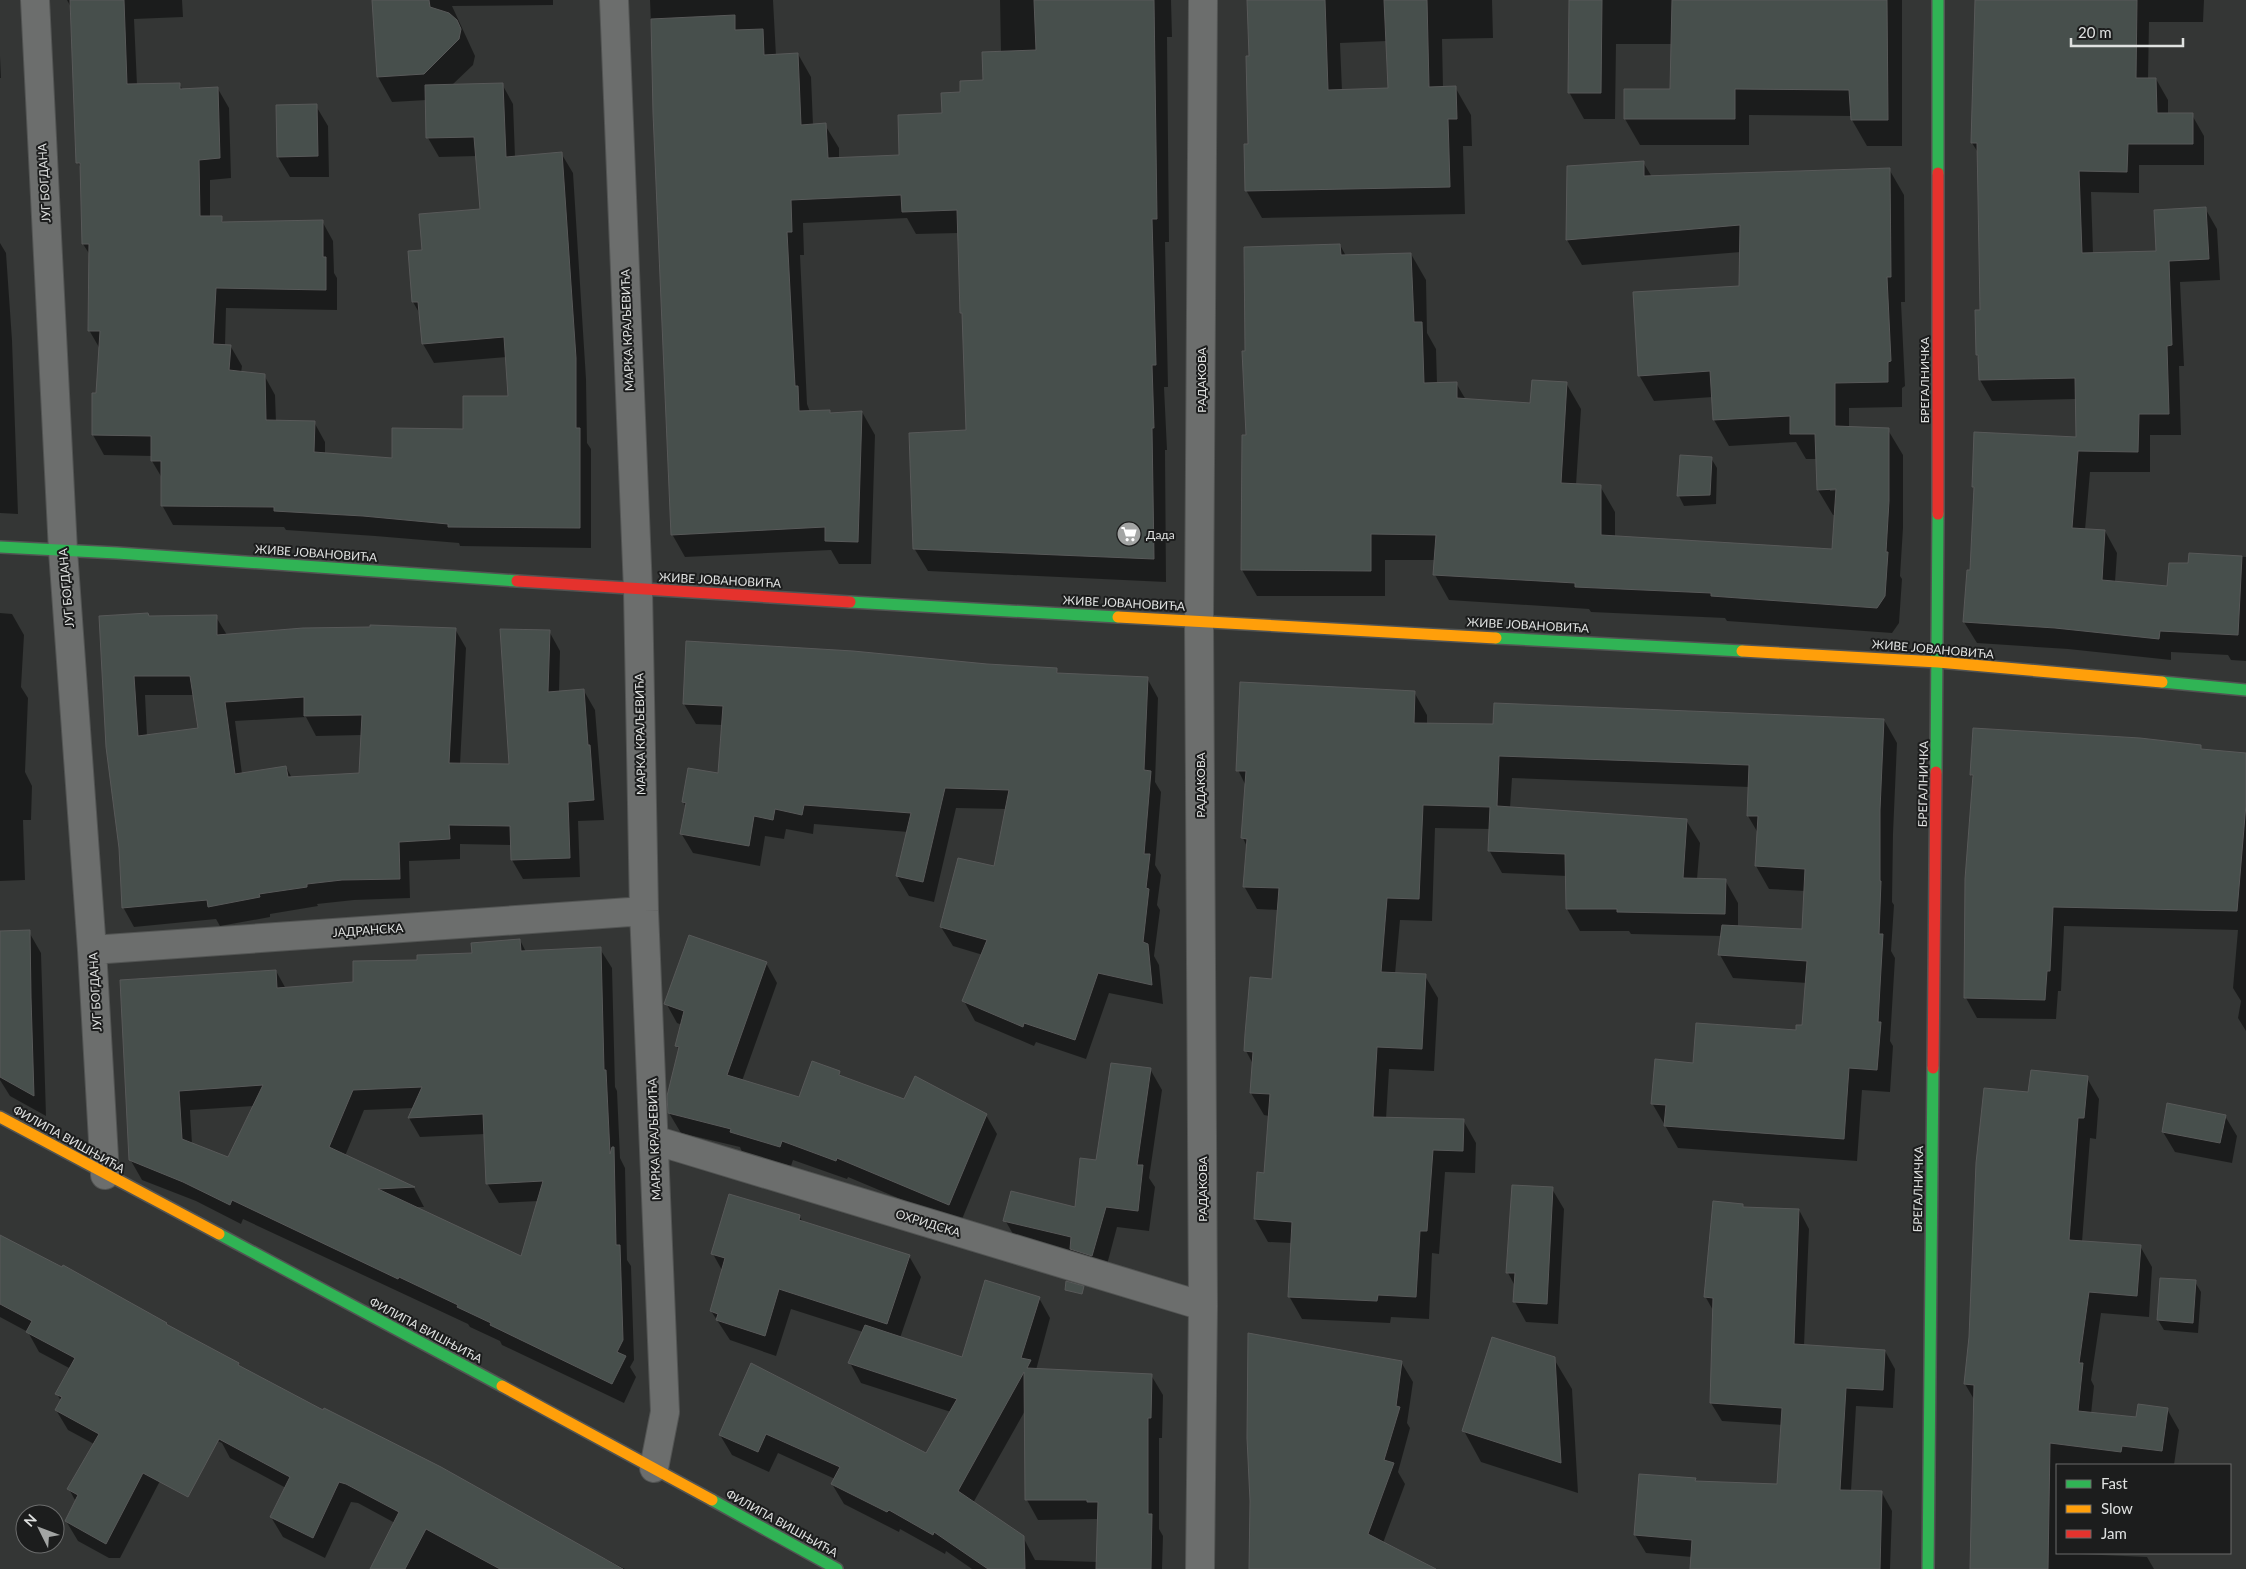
<svg xmlns="http://www.w3.org/2000/svg" width="2246" height="1569" font-family="Lato,sans-serif">
	<rect width="100%" height="100%" fill="#343635"/>
	<!-- shadow -->
	<path fill="#0007" fill-rule="evenodd" d="M67 0H182L183 17 134 19 137 85 179 84 183 90 218 89 229 108 231 178 210 180V218H221L224 223 322 221 333 241 334 273 337 278V310L226 308 225 346 231 347 242 366 241 373 264 375 275 395 276 422H314L325 442V454L393 460 465 430 510 398 507 357 434 363 423 344 421 316 413 302 423 251 481 210 477 156 439 157 428 138 427 100 392 102 378 77 373 0H553V5L452 6 475 56 473 65 452 85 502 84 513 104 515 157 561 153 573 173 586 379 587 443 591 449V548L460 546 459 543 375 536 286 530 284 527 173 525 162 505V478L152 461V456L104 455 93 435 100 349 89 330 90 255 83 244 82 170 78 163 72 9Z
		M650 0H773L776 56 798 54 811 77 813 125H825L839 148V159L900 156 961 94 984 82 1001 52 1000 0H1171L1172 37H1167L1169 242H1165L1168 387H1164L1167 450H1165L1166 582 928 571 914 548 967 431 964 316 962 313 959 233 916 234 907 218 803 223 804 255H800L807 404 810 412 829 411 831 414 862 412 875 435 871 564H839L831 550 685 557 672 534Z
		M1249 0H1492L1493 38 1442 39 1443 88 1455 87 1471 115 1472 146H1463L1465 214 1262 218 1246 190 1249 145ZM1387 41 1389 89 1342 91 1340 43Z
		M1570 0H1902V146H1867L1852 120V116L1749 115V145H1640L1625 119 1671 90 1672 44H1616L1615 119H1584L1569 92Z
		M1976 0H2204L2203 22H2149L2148 79H2156L2168 100V115H2192L2204 136V165H2139V193L2091 192 2093 254 2158 253 2205 208 2217 229 2220 280 2180 282 2184 366H2179L2181 435H2150V472H2090L2085 530 2105 531 2117 553 2115 582 2169 587 2189 565 2190 554 2246 557V661L2231 660 2228 655 2171 652V660L2068 649 1977 643 1964 622 1971 571 1975 490 1973 486 2077 438 2076 399 1992 401 1980 380 1979 359 1977 355 1976 312H1981L1979 154 1972 143Z
		M0 56 1 78H0Z
		M316 106 328 126 329 177H290L278 157Z
		M1643 162 1652 177 1889 169 1904 195 1905 302H1901L1905 386 1902 388V407L1849 408V428L1888 430 1903 455V528L1900 576 1902 579 1899 623 1892 633 1727 621 1725 618 1591 612 1589 609 1449 600 1435 575 1436 560H1385V596H1257L1242 570 1244 436H1247L1340 245 1346 256 1411 254 1426 280 1427 333 1436 349 1437 383H1456L1466 400 1531 404 1566 383 1581 409 1576 485 1600 486 1615 512V538L1833 550 1835 515H1833L1818 490 1817 459H1806L1796 442 1729 446 1714 420 1713 397 1654 401 1639 375 1740 287 1741 252 1582 265 1567 240ZM1830 488H1842V490L1830 491Z
		M0 243 6 253 12 340 18 514 0 513Z
		M1711 458 1717 468 1716 504 1684 506 1679 496Z
		M0 613 12 614 24 635 21 687 28 698 25 772 32 786 31 820H23L25 880 0 881Z
		M216 617 227 635 455 629 466 648 460 765H510L549 631 560 651 559 692 584 691 595 710 604 820 578 821 580 877 523 879 512 860V845L460 844V859L409 861 410 898 354 900 317 904 318 906 270 914V917L220 926 216 919 134 927 123 907 120 848 108 747 150 618ZM145 695H194L200 729 147 736ZM306 717 316 736 362 735 360 775 292 778 286 767 242 774 235 721Z
		M987 665 1056 669 1059 674 1147 678 1158 698 1155 782 1161 792 1155 865 1161 875 1157 905 1160 910 1154 956 1159 965 1163 1004 1109 993 1086 1059 1036 1042 1034 1046 975 1021 964 1001 983 955 953 946 941 927 995 867 1006 809 956 808 934 902 909 896 897 876 908 832 814 824 813 834 786 829 784 839 765 836 760 866 693 853 681 833 686 807 683 802 719 775 723 725 696 724 684 704Z
		M1414 692 1427 715V725L1884 720 1897 743 1893 834 1892 902 1894 905 1891 951 1895 958 1890 1041 1893 1046 1890 1092 1862 1090 1857 1161 1678 1148 1652 1103 1694 1064 1797 1032 1803 1027 1807 983 1733 978 1720 955 1722 936 1631 934 1629 931H1580L1567 909V876L1502 873 1489 850 1490 829 1435 828 1432 921 1400 920 1395 974 1425 976 1438 998 1434 1071 1389 1069 1386 1119 1463 1120 1476 1143 1475 1173 1445 1172 1439 1254 1432 1253 1429 1319 1391 1317 1390 1323 1302 1319 1289 1296 1292 1243 1268 1242 1255 1219 1266 1174 1269 1116 1264 1115 1251 1093 1253 1064 1246 1051 1273 981 1278 910 1257 909 1244 886 1247 847 1243 838 1246 786 1238 770ZM1512 778 1749 787 1748 816 1758 833 1756 866 1769 889 1805 891 1803 931 1738 927V903L1725 880 1697 879 1700 843 1686 820 1510 808Z
		M2200 747 2202 750 2246 754V1031L2238 1018 2241 1001 2233 988 2238 930 2064 926 2061 991H2058L2056 1019 1977 1018 1966 998 1974 779 1971 775Z
		M0 932H29L41 953 46 1116 10 1096 0 1080Z
		M520 940 526 952 600 949 612 968 615 1087 617 1091 620 1158 625 1168 627 1260 631 1266 634 1360 630 1367 636 1377 624 1403 502 1345 500 1341 470 1327 468 1324 243 1219 241 1224 196 1201 142 1180 130 1159 121 981 276 971 286 989 355 983 418 961 473 954ZM254 1106 228 1159 192 1144 190 1110ZM414 1108 409 1118 420 1137 485 1134 487 1183 499 1203 539 1201 522 1258 414 1207H424L414 1188 345 1156 364 1110Z
		M766 963 777 983 742 1081 799 1099 839 1072 842 1078 904 1100 986 1115 997 1134 960 1224 848 1177 847 1179 793 1160 791 1166 742 1152 740 1147 681 1133 669 1113 680 1051 676 1046 682 1025 677 1023 666 1003Z
		M1150 1069 1162 1090 1149 1178 1155 1187 1149 1231 1117 1227 1104 1276 1017 1241 1005 1220 1076 1209 1097 1162Z
		M2087 1078 2099 1099 2096 1139 2090 1138 2082 1242 2140 1246 2152 1267 2149 1317 2101 1313 2091 1380 2094 1386 2091 1414 2137 1418 2167 1409 2179 1430 2174 1465 2061 1464 2057 1465V1553L2147 1557 2154 1569H1972L1975 1401 1965 1384 2029 1093Z
		M2225 1116 2237 1136 2232 1163 2175 1152 2163 1132Z
		M1552 1189 1564 1209 1558 1324 1526 1322 1515 1302V1286L1508 1273Z
		M1742 1205 1744 1208 1799 1210 1809 1229 1804 1346 1885 1351 1895 1369 1893 1408 1856 1406 1851 1491 1882 1493 1892 1511 1890 1569H1691L1692 1557 1646 1553 1635 1535 1695 1480 1696 1482 1779 1485 1782 1425 1722 1421 1711 1403 1714 1312 1705 1296Z
		M799 1216 803 1222 909 1256 921 1277 900 1338 962 1358 1039 1298 1050 1318 1036 1370 1151 1375 1163 1395 1162 1438H1159V1529L1163 1536 1162 1569H972L946 1551 945 1554 900 1529 899 1532 844 1504 832 1484 835 1479 778 1453 769 1472 732 1455 720 1435 751 1365 927 1455 951 1412 861 1383 850 1363 863 1332 791 1309 776 1356 730 1340 711 1311 723 1272 713 1254ZM1026 1409 1027 1500 1038 1520 1099 1519 1098 1562 1035 1560 1023 1537 973 1503Z
		M0 1237 166 1324 168 1326 238 1364 240 1368 625 1569H371L395 1523 358 1503 351 1502 325 1558 283 1537 271 1517 286 1488 230 1458 222 1443 188 1427 120 1558H109L78 1541 66 1521 76 1502 69 1489 94 1444 68 1430 56 1410 61 1401 57 1394 71 1369 39 1352 28 1332 0 1317Z
		M2195 1282 2201 1292 2198 1333 2164 1330 2158 1320Z
		M1554 1359 1572 1389 1578 1493 1481 1462 1464 1431Z
		M1401 1362 1413 1382 1407 1423 1410 1428 1398 1472 1405 1484 1383 1543 1432 1569H1250Z"/>
	<!-- building -->
	<path fill="#474f4c" stroke="#585959" fill-rule="evenodd" d="M70 0H124L127 84 180 83V89L218 87 220 158 199 160 200 216H222V222L323 220V257H326V290L216 288 213 344 231 345 229 370 265 374 266 420 315 421 314 452 392 458V428L463 429V396H508L504 337 422 344 418 302H412L408 251 422 250 419 214 480 209 474 137 426 138 425 85 503 83 506 157 562 152 576 358V428H580V528L448 527V524L363 516 274 511V507L161 506V461H151V436L92 435V393H96L100 331H88L89 244H82L80 163H76Z
		M372 0H429L430 7 449 13 457 20 461 29 459 39 424 74 377 77Z
		M1034 0H1154L1157 219H1152L1156 365H1152L1154 428H1152L1154 559 913 549 909 433 966 430 962 313H960L957 210 902 212 901 195 791 200 792 232H787L795 386H798L799 411 830 410V413L862 411 858 542 825 541V527L671 535 653 113 651 19 735 15V30L763 29 764 55 798 53 801 125 826 123 828 158 899 155 898 115 942 113 941 93 960 92V81L983 80 982 52 1036 50Z
		M1247 0H1325L1328 90 1388 88 1384 0H1427L1429 87 1456 86 1457 119H1448L1450 187 1245 191 1244 144H1248L1246 56H1249Z
		M1569 0H1602L1601 93H1568Z
		M1672 0H1887L1888 120H1851L1849 90 1735 89V119H1624V89H1670Z
		M1975 0H2137L2136 78H2156L2157 113H2193V144H2128L2127 172 2079 171 2082 253 2156 251 2154 210 2206 207 2209 259 2169 261 2172 345 2167 346 2169 414H2139L2138 452 2078 451 2072 528 2105 530 2102 580 2167 586 2169 563H2188L2189 553 2242 556 2238 635 2160 631 2159 639 2055 628 1963 622 1967 570H1970L1974 487H1972L1974 432 2076 437 2075 378 1979 380 1978 355H1976L1975 310H1980L1977 143H1971Z
		M317 104 318 156 277 157 276 105Z
		M1644 161V176L1890 168 1891 277H1887L1891 361 1888 362V382L1835 383V426L1889 428V501L1886 552H1888L1885 596 1877 608 1711 596V593L1575 587V583L1433 575 1436 535 1371 534V571L1241 570 1242 435H1246L1242 351H1245L1244 247 1340 244 1341 255 1411 253 1414 322H1422L1424 383 1457 382V398L1530 403 1532 380 1567 382 1561 483 1601 485V535L1832 549 1836 489 1817 490 1815 434H1790V416L1713 420 1710 371 1638 376 1633 292 1739 286 1740 225 1566 240 1567 166Z
		M1680 455 1712 457 1710 495 1677 496Z
		M148 613 149 616 217 615V635L303 628 370 627V625L456 628 449 763 509 764 500 629 550 630 548 692 584 689 588 745H590L594 800 568 802 570 858 511 860 510 826 449 825 450 839 399 842 400 879 342 880 307 884V887L259 894 260 897 208 907 207 900 122 908 119 848 106 747 99 616ZM134 676H190L198 728 138 736ZM304 697V716L362 715 359 773 288 777 286 766 235 774 225 702Z
		M686 641 853 651 987 664 1057 668V673L1148 677 1144 770 1151 771 1144 854H1150L1146 888 1149 889 1143 942 1148 944 1152 985 1098 973 1075 1040 1024 1023 1023 1027 962 1001 987 940 940 927 958 858 994 866 1009 790 945 788 923 882 896 876 911 813 804 805 802 815 775 809 773 820 754 816 749 846 680 834 686 803 682 802 688 768 718 773 723 706 683 704Z
		M1240 682 1415 691 1414 723 1493 724 1494 703 1884 719 1880 810V881H1881L1879 934H1883L1878 1022H1881L1877 1070 1849 1068 1844 1139 1664 1126 1666 1105 1651 1104 1655 1059 1693 1063 1696 1023 1796 1030V1025H1802L1807 961 1718 955 1722 925 1802 929 1805 869 1755 866 1758 816H1747L1749 765 1499 756 1497 806 1687 819 1683 878 1726 879 1725 914 1617 912V909H1566L1565 854 1488 851 1490 807 1423 805 1419 899 1387 898 1381 972 1426 974 1422 1049 1377 1047 1373 1117 1464 1119 1463 1151 1433 1150 1427 1231H1420L1416 1297 1378 1295 1377 1301 1288 1297 1292 1222 1254 1219 1257 1172 1264 1173 1270 1094 1250 1093 1253 1052 1244 1051 1245 1034 1250 977 1272 979 1279 888 1243 887 1247 839 1241 838 1246 771H1236Z
		M1973 728 2140 738 2201 745V749L2246 753V804L2237 911 2053 907 2050 971H2047L2045 1000 1964 998 1965 879 1973 775H1970Z
		M30 930 31 997 34 1096 0 1077V931Z
		M689 935 767 962 727 1075 799 1097 812 1061 840 1071 839 1075 904 1099 915 1076 987 1114 949 1205 837 1158 836 1161 782 1141 780 1147 730 1132 731 1129 668 1113 667 1096 679 1047 675 1046 684 1011 664 1004Z
		M520 939 521 951 601 947 604 1070H606L610 1154 612 1147H614L616 1245H620L623 1340 617 1352 626 1356 612 1384 490 1325 491 1323 457 1307 458 1305 399 1277 398 1279 232 1200 230 1205 183 1182 129 1160 120 980 276 970 277 988 353 982V961L417 960V955L472 953 471 943ZM263 1085 228 1157 182 1139 179 1091ZM422 1087 408 1118 483 1114 486 1184 543 1181 521 1256 378 1189 415 1187 329 1147 353 1090Z
		M1111 1063 1151 1068 1137 1165H1143L1138 1211 1106 1207 1092 1256 1070 1249 1071 1237 1003 1221 1011 1191 1075 1207 1080 1158 1096 1160Z
		M2031 1070 2088 1076 2084 1118H2078L2069 1240 2141 1245 2137 1296 2089 1292 2079 1363H2083L2078 1411 2136 1417 2138 1404 2168 1408 2162 1451 2122 1446 2121 1452 2050 1443 2048 1569H1970L1974 1385 1964 1384 1969 1337 1976 1163 1984 1088 2028 1092Z
		M2167 1103 2226 1115 2220 1143 2162 1132Z
		M1512 1185 1553 1187 1547 1304 1513 1302 1515 1273H1506Z
		M729 1194 800 1215 799 1220 910 1255 887 1324 779 1289 765 1336 716 1320 718 1314 710 1311 725 1258 711 1254Z
		M1713 1201 1743 1204V1207L1799 1209 1794 1344 1885 1350 1883 1390 1846 1388 1840 1490 1882 1491 1880 1569H1690L1692 1540 1634 1535 1639 1474 1696 1478 1695 1481 1777 1484 1782 1408 1710 1403 1713 1298 1704 1297Z
		M0 1235 62 1267 63 1265 167 1323 166 1324 239 1363 238 1365 323 1410 324 1408 441 1467 623 1569H500L426 1529 405 1569H370L399 1512 346 1484 339 1482 313 1538 270 1517 290 1477 219 1439 188 1497 143 1473 106 1544 65 1521 78 1495 67 1489 99 1434 55 1410 62 1397 55 1394 75 1358 26 1332 32 1321 0 1304Z
		M2160 1278 2196 1280 2193 1323 2157 1320Z
		M985 1280 1040 1297 1021 1358 1031 1360 1027 1368 1152 1374 1151 1418H1148V1514H1152L1151 1569H1096L1098 1502H1087V1500H1025L1024 1372 958 1491 1024 1536 1025 1569H988L934 1532 933 1535 889 1510 887 1512 831 1484 840 1467 766 1434 758 1452 719 1435 751 1363 926 1453 957 1399 848 1363 865 1325 962 1357Z
		M1066 1281 1084 1286 1082 1294 1065 1290Z
		M1248 1333 1402 1361 1396 1406 1400 1407 1384 1460 1394 1463 1368 1534 1436 1569H1249L1250 1501 1247 1438Z
		M1492 1337 1555 1357 1561 1463 1462 1431Z"/>
	<g fill="none" stroke-linecap="round" stroke-linejoin="round">
		<defs>
			<path id="street" d="M35 0 63 551 92 950 105 1175
				M614 0 638 590 644 911 665 1412 654 1468
				M92 950 644 911
				M654 1140 1203 1306
				M1200 1569 1203 1306 1199 620 1203 0"/>
			<path id="fast" d="M1938 0V173
				M0 547 117 553 517 581
				M850 602 1118 617
				M1496 638 1742 651
				M2162 682 2246 690
				M1936 772 1938 514
				M219 1234 502 1386
				M712 1500 837 1569
				M1928 1569 1933 1068"/>
			<path id="slow" d="M1118 617 1496 638
				M1742 651 1938 662 2162 682
				M0 1117 219 1234
				M502 1386 712 1500"/>
			<path id="jam" d="M1938 173V514
				M517 581 850 602
				M1933 1068 1936 772"/>
		</defs>
		<!-- street casing -->
		<use href="#street" stroke="#525453" stroke-width="30"/>
		<!-- fast casing -->
		<use href="#fast" stroke="#525453" stroke-width="14"/>
		<!-- slow casing -->
		<use href="#slow" stroke="#525453" stroke-width="14"/>
		<!-- jam casing -->
		<use href="#jam" stroke="#525453" stroke-width="14"/>
		<!-- street -->
		<use href="#street" stroke="#6c6e6d" stroke-width="28"/>
		<!-- fast -->
		<use href="#fast" stroke="#30b455" stroke-width="11"/>
		<!-- slow -->
		<use href="#slow" stroke="#ff9f0a" stroke-width="11"/>
		<!-- jam -->
		<use href="#jam" stroke="#e5322d" stroke-width="11"/>
	</g>
	<!-- icons -->
	<defs>
		<symbol id="supermarket-disc" viewBox="-11 -11 22 22"><circle r="9.5" fill="#a3a5a4" stroke="#1c1d1d"/><path d="M-6-5.5h2.5l.6 2H6L4.5 2H-2.5L-4.4-4H-6ZM-1.5 3.2a1.3 1.3 0 1 0 .1 0ZM3 3.2a1.3 1.3 0 1 0 .1 0Z" fill="#fff"/></symbol>
	</defs>
	<g fill-rule="evenodd">
		<use href="#supermarket-disc" x="1115" y="520" width="28" height="28"/>
	</g>
	<g text-anchor="middle" dominant-baseline="central" stroke-width="4" stroke-linejoin="round" paint-order="stroke">
		<!-- street labels -->
		<g font-size="12" fill="#dfe1e0" stroke="#1c1d1d">
			<text transform="translate(44 183) rotate(-93)">ЈУГ БОГДАНА</text>
			<text transform="translate(627 330) rotate(-92)">МАРКА КРАЉЕВИЋА</text>
			<text transform="translate(1201 380) rotate(-90)">РАДАКОВА</text>
			<text transform="translate(1924 380) rotate(-90)">БРЕГАЛНИЧКА</text>
			<text transform="translate(316 553) rotate(4)">ЖИВЕ ЈОВАНОВИЋА</text>
			<text transform="translate(720 580) rotate(3)">ЖИВЕ ЈОВАНОВИЋА</text>
			<text transform="translate(66 588) rotate(-95)">ЈУГ БОГДАНА</text>
			<text transform="translate(1124 603) rotate(3)">ЖИВЕ ЈОВАНОВИЋА</text>
			<text transform="translate(1528 625) rotate(3)">ЖИВЕ ЈОВАНОВИЋА</text>
			<text transform="translate(1933 649) rotate(5)">ЖИВЕ ЈОВАНОВИЋА</text>
			<text transform="translate(640 734) rotate(-91)">МАРКА КРАЉЕВИЋА</text>
			<text transform="translate(1923 784) rotate(-89)">БРЕГАЛНИЧКА</text>
			<text transform="translate(1200 785) rotate(-90)">РАДАКОВА</text>
			<text transform="translate(368 930) rotate(-4)">ЈАДРАНСКА</text>
			<text transform="translate(95 992) rotate(-93)">ЈУГ БОГДАНА</text>
			<text transform="translate(69 1139) rotate(29)">ФИЛИПА ВИШЊИЋА</text>
			<text transform="translate(654 1139) rotate(-92)">МАРКА КРАЉЕВИЋА</text>
			<text transform="translate(1202 1189) rotate(-90)">РАДАКОВА</text>
			<text transform="translate(1918 1189) rotate(-89)">БРЕГАЛНИЧКА</text>
			<text transform="translate(928 1223) rotate(17)">ОХРИДСКА</text>
			<text transform="translate(426 1330) rotate(28)">ФИЛИПА ВИШЊИЋА</text>
			<text transform="translate(782 1523) rotate(29)">ФИЛИПА ВИШЊИЋА</text>
		</g>
		<!-- poi labels -->
		<g font-size="12" fill="#dfe1e0" stroke="#1c1d1d" text-anchor="start">
			<text x="1146" y="534">Дада</text>
		</g>
	</g>
	<!-- legend -->
	<rect x="2056" y="1464" width="175" height="90" fill="#1c1d1d" stroke="#6a6b6b"/>
	<rect x="2066" y="1480" width="25" height="8" fill="#30b455" stroke="#6a6b6b"/>
	<text x="2101" y="1489" font-size="15" fill="#dfe1e0">Fast</text>
	<rect x="2066" y="1505" width="25" height="8" fill="#ff9f0a" stroke="#6a6b6b"/>
	<text x="2101" y="1514" font-size="15" fill="#dfe1e0">Slow</text>
	<rect x="2066" y="1530" width="25" height="8" fill="#e5322d" stroke="#6a6b6b"/>
	<text x="2101" y="1539" font-size="15" fill="#dfe1e0">Jam</text>
	<!-- north arrow -->
	<g transform="translate(40 1529) rotate(312)"><circle r="24" fill="#1c1d1d" stroke="#6a6b6b"/>
	<path d="M0-4L9 19L0 12L-9 19Z" fill="#a3a5a4"/>
	<text y="-8" font-size="14" font-weight="bold" text-anchor="middle" fill="#dfe1e0">N</text>
	</g>
	<!-- scale -->
	<path d="M2071 38v8h112v-8" fill="none" stroke="#dfe1e0" stroke-width="2.5"/>
	<text x="2078" y="38" font-size="15" fill="#dfe1e0" stroke="#1c1d1d" stroke-width="4" paint-order="stroke">20 m</text>
</svg>
